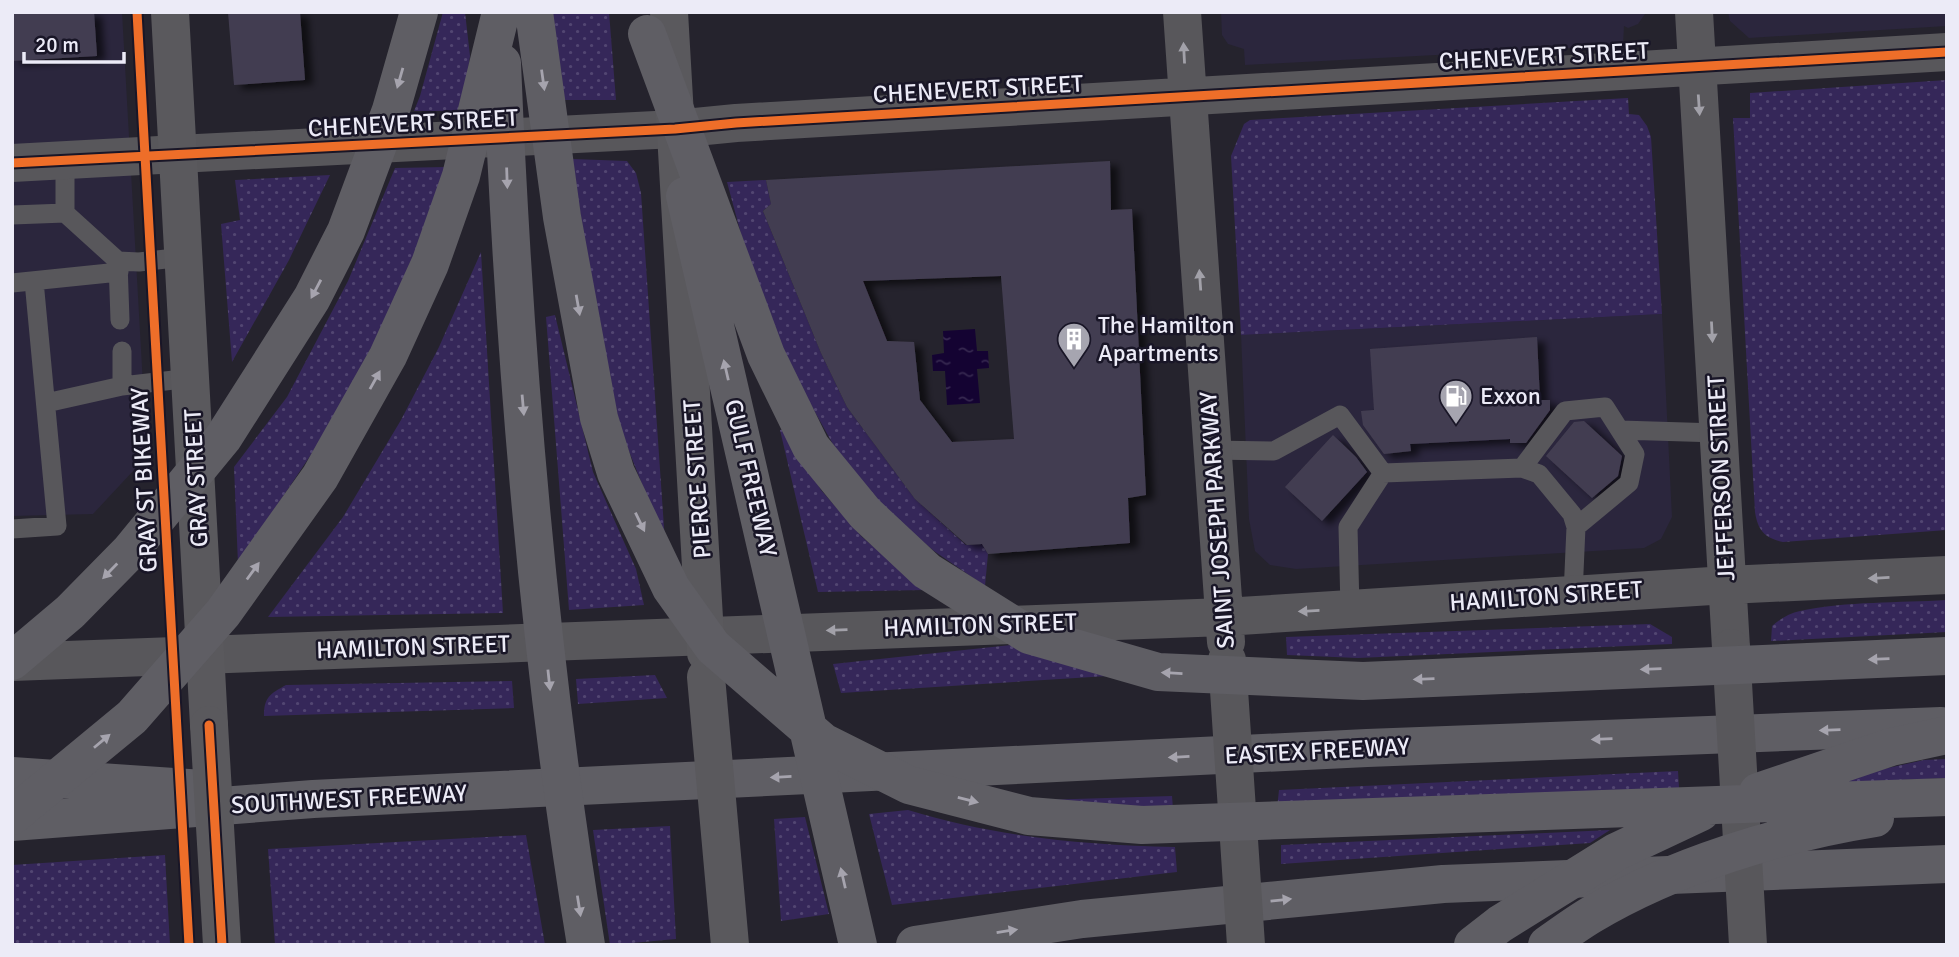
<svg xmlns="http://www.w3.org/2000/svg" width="1959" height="957" font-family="Signika,sans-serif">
	<defs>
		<pattern id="grass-dots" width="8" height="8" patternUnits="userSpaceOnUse" patternTransform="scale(1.75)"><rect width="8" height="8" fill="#352759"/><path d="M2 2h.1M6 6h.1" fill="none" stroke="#524672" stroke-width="1.8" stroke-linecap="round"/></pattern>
		<pattern id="water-ripples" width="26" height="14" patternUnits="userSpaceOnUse" patternTransform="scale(1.75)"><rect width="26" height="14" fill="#140332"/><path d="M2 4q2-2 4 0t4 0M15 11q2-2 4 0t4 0" fill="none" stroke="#362850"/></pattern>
		<filter id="shadow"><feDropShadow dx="8" dy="4.5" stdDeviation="3.5" flood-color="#0009"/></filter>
	</defs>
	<rect width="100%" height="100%" fill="#25232d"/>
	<!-- built -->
	<path fill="#2b263d" d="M12 12H122L147 456 93 514 12 516Z
		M1221 12H1645V14L1638 24 1628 28 1624 26 1623 45 1245 65 1244 49 1228 44 1222 35Z
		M1728 12H1947V26L1749 38 1730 21Z
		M1662 314 1672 517 1661 539 1644 548 1296 569 1270 565 1255 551 1249 519 1241 335Z"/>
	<!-- grass -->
	<path fill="url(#grass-dots)" d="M443 12H465L470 56 462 111H414L420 96Z
		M549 12H609L616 100H560Z
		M1947 80V530L1783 542C1765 538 1758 531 1755 512L1733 118H1750V93Z
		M1628 98 1629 114 1639 115 1647 126 1651 137 1662 314 1241 335 1231 156 1244 124 1250 120Z
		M572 159 627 161 636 173 641 193 665 542 617 421 596 316Z
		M446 167 393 313 338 414 238 564 234 467 287 397 348 281 395 168Z
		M330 175 289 260 232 362 221 224 240 220 235 180Z
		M766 180 771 204 763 211 821 353 847 407 915 499 966 545 982 544 988 554 985 586 934 551 883 508 839 455 787 362 748 260 727 182Z
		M481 252 503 613 268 617 343 517 401 420 439 347Z
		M555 315 593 472 636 569 644 605 569 610 546 317Z
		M786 429 821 490 862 537 925 590 818 592 780 430Z
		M1947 600V632L1771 641 1772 626C1780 619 1790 613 1800 611 1847 601 1899 603 1947 600Z
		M1650 624 1672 637V644L1358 658 1287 655 1286 637Z
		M1020 644 1108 676 841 693 833 664Z
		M655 675 667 698 578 704 576 679Z
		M512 681 514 708 264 716C264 697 270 694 286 685Z
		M1947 759V778L1816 784 1924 760Z
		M1678 771 1679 788 1277 809 1279 790Z
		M1172 796 1173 809 1042 800Z
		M908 810C996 837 1084 845 1175 847L1177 872 892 905 869 814Z
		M805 817 829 914 781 921 774 819Z
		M670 826 676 939 610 945 593 830Z
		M1610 830 1590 843 1281 864V845Z
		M526 835 545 945H275L268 849Z
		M165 855 170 945H12V865Z"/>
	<!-- water -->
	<path fill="url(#water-ripples)" d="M975 329 977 351H988L989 368 977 369 980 403 947 405 945 371H933L932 355 944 353 943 331Z"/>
	<!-- building -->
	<path fill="#433e51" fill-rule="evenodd" filter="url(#shadow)" d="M12 12H94L97 56 12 61Z
		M228 12H300L305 80 234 85Z
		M1110 161 1111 210 1132 209 1146 495 1128 498 1130 543 988 554 982 544 967 545 915 499 847 407 821 353 763 211 771 204 766 180ZM1001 276 1014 439 952 442 920 400 914 342 887 341 863 281Z
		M1537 337 1540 400H1550V410L1526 443H1510V439L1410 444 1411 451 1384 454 1363 425 1361 411 1374 410 1370 349Z
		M1584 421 1622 456 1618 476 1592 498 1546 456 1574 422Z
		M1333 435 1356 457 1367 472 1322 521 1285 487Z"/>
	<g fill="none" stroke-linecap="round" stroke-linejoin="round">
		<!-- service -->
		<path stroke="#58575b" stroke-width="19" d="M65 213V160
			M12 215 65 213 118 261 139 262 184 257
			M118 262 120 320
			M12 283 119 272
			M122 351V386
			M46 403 122 386 191 378
			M1620 430 1718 433
			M1212 450 1274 451 1340 415 1383 473 1522 468 1539 474 1572 514 1576 527 1573 595
			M1522 468 1565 411 1605 407 1635 454 1629 483 1576 527
			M12 529 57 526 34 281
			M1350 609 1348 527 1383 473"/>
		<!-- minor -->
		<path stroke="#58575b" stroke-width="38" d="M12 163 178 154"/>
		<!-- tertiary -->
		<path stroke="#58575b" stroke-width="38" d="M1182 12 1226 642
			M1694 12 1731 648
			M178 154 675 129 736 123 1947 52
			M12 662 1224 617 1727 585 1947 575"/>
		<!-- secondary -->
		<path stroke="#5a595d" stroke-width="38" d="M170 12 209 725
			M669 12 706 653"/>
		<!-- motorway -->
		<path stroke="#5f5e64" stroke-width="38" d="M12 776 203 789
			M12 822 313 799 1367 748 1941 726
			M915 945 1082 919 1443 884 1947 864"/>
		<!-- tertiary-bridge -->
		<path stroke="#58575b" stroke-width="38" d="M1731 648 1748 945
			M1227 660 1246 945"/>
		<!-- secondary-bridge -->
		<path stroke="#5a595d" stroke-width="38" d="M706 677 730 945
			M209 725 222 945"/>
		<!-- motorway-bridge -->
		<path stroke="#5f5e64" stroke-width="38" d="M534 12 562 217 599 418 616 473 671 588 713 647 823 742 909 785 1029 816 1142 825 1947 797
			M647 34 766 355 811 447 865 513 927 571 1029 635 1158 672 1363 681 1947 656
			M502 63C514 358 538 654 586 945
			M685 196 858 945
			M12 661 70 612 130 551 223 438 312 298 346 231 391 110 419 12
			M1758 792 1891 747 1947 735
			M12 816 132 717 223 613 320 477 388 356 430 264 461 176 501 12
			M1473 945 1500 924 1616 852 1701 812
			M1547 945C1561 935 1576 924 1591 915 1673 866 1781 833 1875 818"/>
		<defs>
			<path id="cycleway" d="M137 12 189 945
				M12 163 675 129 736 123 1947 52
				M209 725 222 945"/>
		</defs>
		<!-- cycleway casing -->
		<use href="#cycleway" stroke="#191627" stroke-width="13"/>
		<!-- cycleway -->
		<use href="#cycleway" stroke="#ee6e29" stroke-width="9"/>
	</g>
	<!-- one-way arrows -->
	<defs><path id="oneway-solid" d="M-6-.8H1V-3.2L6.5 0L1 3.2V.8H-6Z" transform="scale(1.75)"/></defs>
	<g fill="#a2a1a9">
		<use href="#oneway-solid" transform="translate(1184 53) rotate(-93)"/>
		<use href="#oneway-solid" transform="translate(1699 105) rotate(86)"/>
		<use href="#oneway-solid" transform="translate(1200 280) rotate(-94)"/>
		<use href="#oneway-solid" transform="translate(1712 332) rotate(87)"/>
		<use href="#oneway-solid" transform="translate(1879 578) rotate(177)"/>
		<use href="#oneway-solid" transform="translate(1309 611) rotate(177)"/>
		<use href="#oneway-solid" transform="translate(837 630) rotate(178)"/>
	</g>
	<g fill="#a6a4ae">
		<use href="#oneway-solid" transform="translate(400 78) rotate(106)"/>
		<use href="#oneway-solid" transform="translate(543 80) rotate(82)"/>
		<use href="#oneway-solid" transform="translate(507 178) rotate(88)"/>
		<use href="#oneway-solid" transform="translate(316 289) rotate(118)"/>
		<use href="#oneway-solid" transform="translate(578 305) rotate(80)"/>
		<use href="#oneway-solid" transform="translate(726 370) rotate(-103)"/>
		<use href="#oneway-solid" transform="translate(375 380) rotate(-61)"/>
		<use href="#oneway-solid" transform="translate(523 405) rotate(85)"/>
		<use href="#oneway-solid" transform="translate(640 522) rotate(64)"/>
		<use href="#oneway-solid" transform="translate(110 571) rotate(134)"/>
		<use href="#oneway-solid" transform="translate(253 571) rotate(-54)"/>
		<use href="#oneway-solid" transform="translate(1879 659) rotate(178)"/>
		<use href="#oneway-solid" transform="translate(1651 669) rotate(178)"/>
		<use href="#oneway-solid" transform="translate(1172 673) rotate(-177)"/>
		<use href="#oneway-solid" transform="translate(1424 679) rotate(178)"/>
		<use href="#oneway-solid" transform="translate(549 680) rotate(84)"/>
		<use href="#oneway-solid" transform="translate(1830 730) rotate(178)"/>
		<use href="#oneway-solid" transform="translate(1602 739) rotate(178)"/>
		<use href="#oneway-solid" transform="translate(102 741) rotate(-40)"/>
		<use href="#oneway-solid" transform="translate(1179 757) rotate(177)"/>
		<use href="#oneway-solid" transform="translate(781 777) rotate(177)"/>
		<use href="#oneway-solid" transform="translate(968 800) rotate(14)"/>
		<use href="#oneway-solid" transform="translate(843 878) rotate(-103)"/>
		<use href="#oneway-solid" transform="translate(1281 900) rotate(-6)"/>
		<use href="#oneway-solid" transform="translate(579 906) rotate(81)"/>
		<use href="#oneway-solid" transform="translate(1007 931) rotate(-9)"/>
	</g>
	<!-- icons -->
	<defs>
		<symbol id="building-pin" viewBox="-11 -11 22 30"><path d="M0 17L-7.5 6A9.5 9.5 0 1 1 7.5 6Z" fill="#a6a5b0" stroke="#191627"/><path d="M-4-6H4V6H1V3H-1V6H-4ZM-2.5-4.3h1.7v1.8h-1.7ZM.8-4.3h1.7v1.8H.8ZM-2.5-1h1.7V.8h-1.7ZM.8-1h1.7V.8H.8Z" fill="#fff"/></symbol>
		<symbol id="fuel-pin" viewBox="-11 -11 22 30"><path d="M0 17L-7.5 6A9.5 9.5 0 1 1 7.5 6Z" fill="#a6a5b0" stroke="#191627"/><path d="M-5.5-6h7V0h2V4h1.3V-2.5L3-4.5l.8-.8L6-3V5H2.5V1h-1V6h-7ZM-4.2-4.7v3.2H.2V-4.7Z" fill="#fff"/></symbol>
	</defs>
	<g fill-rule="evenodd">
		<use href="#building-pin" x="1055" y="320" width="38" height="52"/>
		<use href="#fuel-pin" x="1437" y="377" width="38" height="52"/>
	</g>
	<g text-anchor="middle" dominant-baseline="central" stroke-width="5" stroke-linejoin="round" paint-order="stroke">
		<!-- street labels -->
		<g font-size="24" fill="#ecebf7" stroke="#191627">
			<text transform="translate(1544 56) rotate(-3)">CHENEVERT STREET</text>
			<text transform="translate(978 89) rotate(-3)">CHENEVERT STREET</text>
			<text transform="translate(413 123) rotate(-3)">CHENEVERT STREET</text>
			<text transform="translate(196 478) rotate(-93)">GRAY STREET</text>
			<text transform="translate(751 478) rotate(77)">GULF FREEWAY</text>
			<text transform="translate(1721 478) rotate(-93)">JEFFERSON STREET</text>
			<text transform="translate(697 479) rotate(-94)">PIERCE STREET</text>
			<text transform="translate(144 480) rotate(-93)">GRAY ST BIKEWAY</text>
			<text transform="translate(1217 520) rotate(-94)">SAINT JOSEPH PARKWAY</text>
			<text transform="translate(1546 596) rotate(-4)">HAMILTON STREET</text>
			<text transform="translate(980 625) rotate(-2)">HAMILTON STREET</text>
			<text transform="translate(413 647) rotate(-2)">HAMILTON STREET</text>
			<text transform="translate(1317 751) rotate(-3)">EASTEX FREEWAY</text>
			<text transform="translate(349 799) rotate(-3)">SOUTHWEST FREEWAY</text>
		</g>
		<!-- poi labels -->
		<g font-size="24" fill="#ecebf7" stroke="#191627" text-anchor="start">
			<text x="1098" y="325">The Hamilton<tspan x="1098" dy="28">Apartments</tspan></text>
			<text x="1480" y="396">Exxon</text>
		</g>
	</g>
	<!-- border -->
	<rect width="1959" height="957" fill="none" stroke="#ecebf7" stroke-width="28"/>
	<!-- scale -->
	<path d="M24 52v10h100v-10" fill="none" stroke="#ecebf7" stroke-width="3.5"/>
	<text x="35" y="52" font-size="21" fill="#ecebf7" stroke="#191627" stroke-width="5" paint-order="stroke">20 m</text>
</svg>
